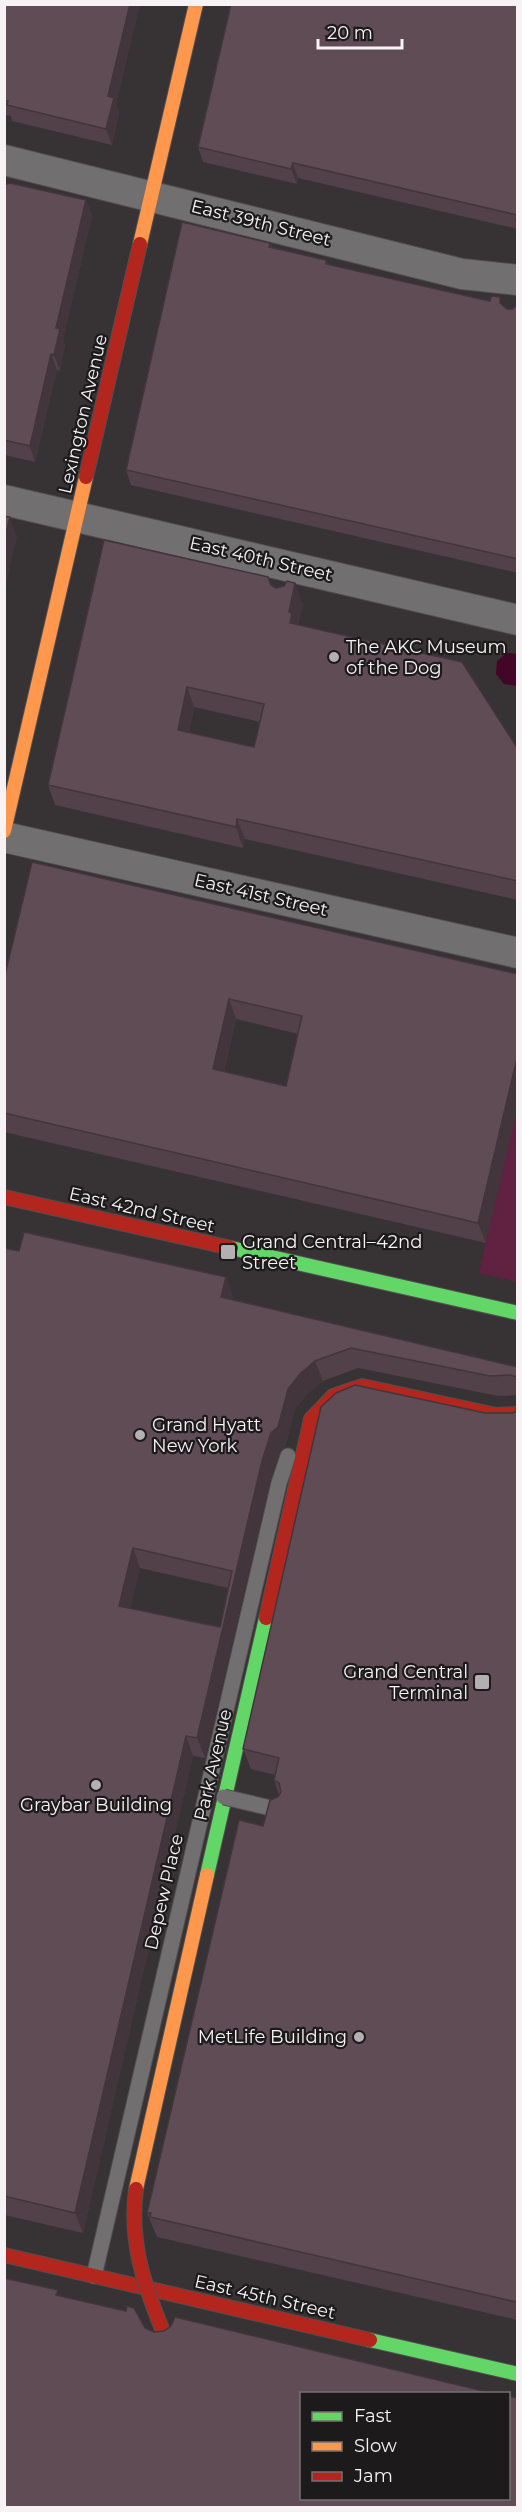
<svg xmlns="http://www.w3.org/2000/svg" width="522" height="2512" font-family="Montserrat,sans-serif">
	<rect width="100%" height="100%" fill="#373234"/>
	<!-- green -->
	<path fill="#612241" d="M517 1106V1282L479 1273Z"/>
	<!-- water -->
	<path fill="#420627" d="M507 653 517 654V686L504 684 496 674 497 661Z"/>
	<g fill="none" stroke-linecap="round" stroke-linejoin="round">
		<defs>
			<path id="lane" d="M94 2276 279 1483 288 1456"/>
			<path id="street" d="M4 160 462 274 518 280
				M4 500 518 620
				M4 837 518 953"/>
			<path id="fast" d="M231 1248 518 1313
				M207 1875 266 1618
				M370 2340 518 2374"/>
			<path id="slow" d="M140 244 196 4
				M4 831 86 477
				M136 2189 207 1875"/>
			<path id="jam" d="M86 477 140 244
				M4 1197 231 1248
				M266 1618 311 1419 333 1396 362 1386 496 1415 518 1414
				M4 2255 370 2340"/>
		</defs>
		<!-- lane casing -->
		<use href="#lane" stroke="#524e50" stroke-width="17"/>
		<!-- street casing -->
		<use href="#street" stroke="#524e50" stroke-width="32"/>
		<!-- fast casing -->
		<use href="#fast" stroke="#524e50" stroke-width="16"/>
		<!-- slow casing -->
		<use href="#slow" stroke="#524e50" stroke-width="16"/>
		<!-- jam casing -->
		<use href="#jam" stroke="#524e50" stroke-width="16"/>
		<!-- lane -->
		<use href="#lane" stroke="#726f70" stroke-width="15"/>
		<!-- street -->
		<use href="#street" stroke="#726f70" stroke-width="30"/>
		<!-- fast -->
		<use href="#fast" stroke="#63d668" stroke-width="14"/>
		<!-- slow -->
		<use href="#slow" stroke="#ff974d" stroke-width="14"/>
		<!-- jam -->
		<use href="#jam" stroke="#b3261e" stroke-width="14"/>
		<defs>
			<path id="lane-bridge" d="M224 1797 279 1810"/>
			<path id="jam-bridge" d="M136 2189C129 2242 144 2285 164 2334"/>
		</defs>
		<!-- lane-bridge casing -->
		<use href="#lane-bridge" stroke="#524e50" stroke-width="17" stroke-linecap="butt"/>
		<!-- jam-bridge casing -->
		<use href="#jam-bridge" stroke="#524e50" stroke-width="16" stroke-linecap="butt"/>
		<!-- lane-bridge -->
		<use href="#lane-bridge" stroke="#726f70" stroke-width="15"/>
		<!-- jam-bridge -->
		<use href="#jam-bridge" stroke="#b3261e" stroke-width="14"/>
	</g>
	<!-- wall -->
	<path fill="#524149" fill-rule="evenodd" d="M4 4H140L116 103 119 113 112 145 12 121 11 116 4 115Z
		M518 4V229L298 178 297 184 203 162 198 147Z
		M4 185 86 200 92 216 63 339 65 345 60 371 57 370 35 462 4 455Z
		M270 243 272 247 326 260 328 264 503 305 507 309H513L518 303V573L131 485 126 470Z
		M268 577 271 586 303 604 298 625 518 749V900L245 839 243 848 55 805 48 785ZM194 707 260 722 254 747 189 733Z
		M518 974 486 1243 4 1132V979ZM236 1019 298 1034 286 1086 224 1072Z
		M4 1248 19 1251 226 1277 233 1297 232 1300 518 1367V1395L498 1396 358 1368 323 1381 307 1394 295 1409 285 1447 279 1453 270 1481 205 1758 193 1756 83 2233 4 2215ZM140 1568 228 1588 220 1627 130 1609Z
		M518 1411V2320L157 2237 147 2213 263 1826 279 1795 274 1780 275 1775 251 1769 243 1749 485 1413H512Z"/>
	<!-- shaded-wall -->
	<path fill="#42353c" d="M130 4H140L116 103 119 113 112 145 106 129 108 96Z
		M293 163 298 178 297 184 291 169Z
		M86 200 92 216 63 339 65 345 60 371 54 355 56 328Z
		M51 354 57 370 35 462 30 446Z
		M10 517 17 537 4 593V541Z
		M295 583 303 604 297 628 290 623 289 612Z
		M187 687 194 707 185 751 178 730Z
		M237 819 245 839 243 848 236 827Z
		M229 999 236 1019 220 1089 213 1069Z
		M518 1054V1106L486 1243 478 1223Z
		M226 1277 233 1297 228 1317 221 1297Z
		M315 1361 323 1381 307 1394 295 1409 285 1447 279 1453 270 1481 205 1758 197 1738 262 1461 288 1389 300 1374Z
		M133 1548 140 1568 126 1626 119 1606Z
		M186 1736 193 1756 83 2233 75 2213Z"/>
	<!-- building -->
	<path fill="#5f4c55" stroke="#42353c" stroke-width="1.5" fill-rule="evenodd" d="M4 4H130L108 96 114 98 106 129 7 105 8 101H4Z
		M231 4H518V221H516L517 215 293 163 291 169 198 147Z
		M10 183 86 200 56 328 60 329 54 355 51 354 30 446 4 440V185Z
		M182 222 270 243 269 247 326 260V264L490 301 491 296 500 297V303L507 309H513L518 303V559L126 470Z
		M4 516 10 517 4 541Z
		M104 540 268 577 271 585 276 588 284 586 287 581 295 583 289 612 292 613 290 623 462 662 518 749V881L237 819 236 827 48 785ZM187 687 264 704 254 747 178 730Z
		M32 862 518 974V1054L478 1223 4 1113V979ZM229 999 302 1016 286 1086 213 1069Z
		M24 1232 226 1277 221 1297 518 1367V1377L510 1375 490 1376 351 1348 315 1361 300 1374 288 1389 278 1427 271 1433 262 1461 197 1738 186 1736 75 2213 4 2196V1248L19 1251ZM133 1548 232 1571 220 1627 119 1606Z
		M355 1385 485 1413H512L518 1411V2301L516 2302 150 2217 151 2213H147L239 1820 263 1826 270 1800 278 1797 281 1792 279 1783 274 1780 279 1758 243 1749 321 1407 336 1393Z
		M4 2278 58 2290 56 2295 126 2311 127 2306 134 2308 145 2328 154 2332 164 2331 171 2326 175 2317 496 2394H302V2499H508V2396L518 2398V2508H4Z"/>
	<!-- markers -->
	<g fill="#b4afb1" stroke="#1d1a1b" stroke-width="2">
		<circle cx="334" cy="657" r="6"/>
		<rect x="220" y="1244" width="16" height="16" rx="3"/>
		<circle cx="140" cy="1435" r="6"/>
		<rect x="474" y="1674" width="16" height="16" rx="3"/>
		<circle cx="96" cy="1785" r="6"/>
		<circle cx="359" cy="2037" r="6"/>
	</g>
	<g text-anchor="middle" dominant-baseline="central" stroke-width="4.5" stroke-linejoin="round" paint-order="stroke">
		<!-- street labels -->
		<g font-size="18" fill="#f7f3f4" stroke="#1d1a1b">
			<text transform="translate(261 223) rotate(14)">East 39th Street</text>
			<text transform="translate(83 414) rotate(-77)">Lexington Avenue</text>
			<text transform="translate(261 559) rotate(13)">East 40th Street</text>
			<text transform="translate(261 895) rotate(13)">East 41st Street</text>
			<text transform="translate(142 1210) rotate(13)">East 42nd Street</text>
			<text transform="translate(213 1765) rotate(-77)">Park Avenue</text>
			<text transform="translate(164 1892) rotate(-77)">Depew Place</text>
			<text transform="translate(265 2297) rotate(13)">East 45th Street</text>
		</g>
		<!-- poi labels -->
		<g font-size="18" fill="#f7f3f4" stroke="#1d1a1b" text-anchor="start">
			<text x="346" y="647">The AKC Museum<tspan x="346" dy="21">of the Dog</tspan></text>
			<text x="242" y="1242">Grand Central–42nd<tspan x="242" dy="21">Street</tspan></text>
			<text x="152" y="1425">Grand Hyatt<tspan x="152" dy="21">New York</tspan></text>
			<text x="468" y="1672" text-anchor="end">Grand Central<tspan x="468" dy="21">Terminal</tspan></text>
			<text x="96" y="1805" text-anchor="middle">Graybar Building</text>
			<text x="347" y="2037" text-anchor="end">MetLife Building</text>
		</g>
	</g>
	<!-- border -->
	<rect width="522" height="2512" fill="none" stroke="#f7f3f4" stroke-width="12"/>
	<!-- legend -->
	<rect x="300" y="2392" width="210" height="108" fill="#1d1a1b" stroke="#747172" stroke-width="1.5"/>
	<rect x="312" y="2412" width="30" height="9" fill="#63d668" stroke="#747172" stroke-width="1.5"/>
	<text x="354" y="2422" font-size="18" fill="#f7f3f4">Fast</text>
	<rect x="312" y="2442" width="30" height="9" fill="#ff974d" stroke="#747172" stroke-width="1.5"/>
	<text x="354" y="2452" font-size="18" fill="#f7f3f4">Slow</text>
	<rect x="312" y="2472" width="30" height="9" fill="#b3261e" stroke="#747172" stroke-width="1.5"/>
	<text x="354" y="2482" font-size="18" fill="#f7f3f4">Jam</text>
	<!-- scale -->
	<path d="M318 39v9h84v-9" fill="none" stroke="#f7f3f4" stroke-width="3"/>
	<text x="327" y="39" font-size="18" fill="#f7f3f4" stroke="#1d1a1b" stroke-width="4.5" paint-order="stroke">20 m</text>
</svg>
